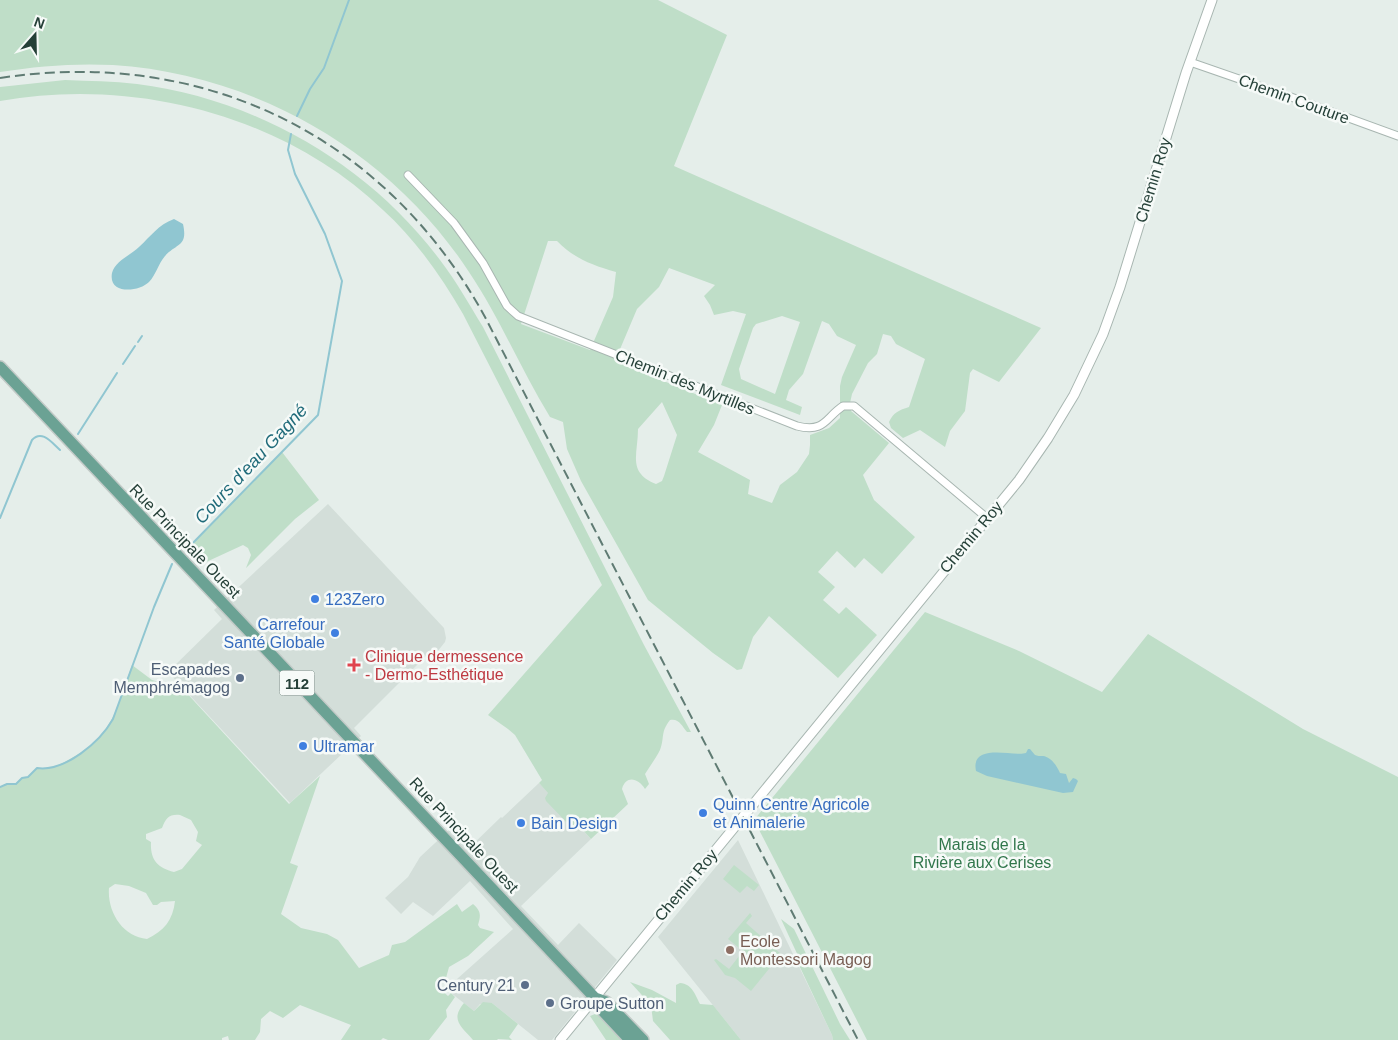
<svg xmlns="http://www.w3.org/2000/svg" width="1398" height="1040" font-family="Arial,sans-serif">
	<rect width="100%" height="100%" fill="#e5eeea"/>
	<!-- built -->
	<path fill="#d3ded9" d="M328 504 444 628 446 638 445 642 433 657 429 653 354 728 361 736 290 803 168 672 222 619 214 610Z
		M539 783 591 839 521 906 558 945 579 923 617 960 552 1040H538L492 1003 480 1004 474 1011 451 993 456 987 457 979 513 929 470 881 433 916 413 902 401 914 385 898 408 877 420 857 449 830 468 849 501 817 502 818Z
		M738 840 832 1035 833 1040H741L658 937Z"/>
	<!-- green -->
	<path fill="#bfdec8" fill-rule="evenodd" d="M0 0H658L727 35 674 166 1041 328 999 382 973 369 970 373 965 411 950 431 945 447 920 430 903 438 891 428 889 422C893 413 899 410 909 407L925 359 896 344 891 336 883 334 877 354 868 363 852 394 850 403 851 411 889 443 863 475 874 500 915 537 882 574 864 558 855 568 837 551 818 572 835 587 823 600 839 614 846 607 877 635 838 678 769 616 753 637 742 669 737 670 713 653 648 600 581 481 567 449 563 422 550 417C521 370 500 318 469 272 391 152 255 74 113 65 75 63 38 66 0 72ZM548 241H557C575 259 592 265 616 272L613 297 590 350 521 324ZM669 268 715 285 704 296 710 305 714 315 733 311 746 314 721 385 800 415 802 407 786 400 789 390 803 374 822 321 829 324 837 336 856 345 842 377 840 386V418L829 428 810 435V445L809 454 797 472 780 485 772 503 748 494 750 480 698 452 714 425 722 405 615 361 637 309 659 287ZM782 316 800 322 775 394 741 379 739 369 753 328 756 324ZM662 402 677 435 664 476 662 481 656 484C627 472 638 455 638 429Z
		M65 80C89 81 113 81 137 84 256 99 368 164 440 260 456 281 469 304 483 327L644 645 691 732H687C682 726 679 718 670 720 660 733 665 737 660 750 656 758 650 766 645 774L649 784 645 789C638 778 626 775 622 789L628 804 591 839 580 827 572 828 546 801 545 798 548 793 539 783 542 780 515 735 508 729 488 715 602 585 463 314C441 276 416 240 383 210 284 115 134 77 0 101V87Z
		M282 452 319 500 295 519 246 568 251 555 248 548 243 545 204 563 187 549Z
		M925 612 1019 651 1102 692 1148 634 1303 729 1398 777V1040H867L754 820Z
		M132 665 152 680 183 689 289 804 320 776 290 863 298 866 281 914 301 928 327 934 338 940 359 968 389 955 392 945 405 942 457 904 462 912 473 904C481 911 481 915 478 925L480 928 494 932 468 956 449 967 446 978 438 987 448 996 451 993 455 997 446 1010 447 1017 429 1040H388L383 1038 381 1040H341L351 1025 300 1005 283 1018 270 1011 261 1019 260 1032 255 1040H229L228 1036 222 1038V1040H0V787L7 784H16L22 778 28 777 37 768C50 770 59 765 70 759 114 735 116 709 132 665ZM180 815 191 820 198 832 196 841 202 845 182 869 174 872C157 868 150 859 151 842L146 839V834L162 828C166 818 169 814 180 815ZM115 884 129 886 146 893 153 905H157L161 902 175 901C173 920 164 931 147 939 123 937 107 912 109 888Z
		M734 865 759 885 754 891 747 886 740 893 723 879Z
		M750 913 752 916 746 923 781 954 751 991 735 978 725 975 714 960 716 959 729 969 743 951 728 939Z
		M781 919 794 929 840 1024 850 1040H833L832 1035 798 963 800 960Z
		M630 982 652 990 676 1003V985L680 983C692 984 695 994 700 1004L713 1005 741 1040H670L653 1021 651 1005Z
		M483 1002 492 1003 518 1024 509 1037 512 1040 498 1039 497 1040H473C461 1026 450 1020 464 1003L474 1011Z
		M595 1014 600 1016 624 1040H606L590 1016Z"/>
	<!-- water -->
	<path fill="#90c6d1" d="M174 219 183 224C188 247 177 243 165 256 158 264 156 275 149 282 139 292 108 295 112 273 115 261 131 255 139 247 151 236 158 225 174 219Z
		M1028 749H1030L1035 755C1037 756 1040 756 1043 756 1051 757 1057 766 1060 773L1066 774 1069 783 1073 778 1076 779 1078 781 1073 792 1063 793 987 776 976 771C970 742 1014 757 1026 753Z"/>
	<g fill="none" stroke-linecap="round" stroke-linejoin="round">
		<!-- stream -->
		<path stroke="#90c6d1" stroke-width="2" d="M297 116 310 89 324 68 349 0
			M138 342 142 336
			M123 364 135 346
			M78 434 117 373
			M0 518 32 440C42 429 52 443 60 450
			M187 549 318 415 342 281 325 234 295 174 288 150 291 134
			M0 787 7 784H16L22 778 28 777 37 768C65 772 100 742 113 719L154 607 172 564"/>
		<defs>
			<path id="minor" d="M1190 62 1291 97 1398 136
				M408 175 454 223 483 263 507 306 518 316 797 426C825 433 825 418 843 406H854L987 518"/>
			<path id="tertiary" d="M560 1040 1019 480 1048 438 1074 395 1103 334 1120 287 1186 73 1212 0"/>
			<path id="primary" d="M0 367 595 998 601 1009 630 1040
				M595 998 606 1002 643 1040"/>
		</defs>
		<!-- minor casing -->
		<use href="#minor" stroke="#a8b6b1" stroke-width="9"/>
		<!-- tertiary casing -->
		<use href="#tertiary" stroke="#a8b6b1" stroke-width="11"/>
		<!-- primary casing -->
		<use href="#primary" stroke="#c2cac7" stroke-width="14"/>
		<!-- minor -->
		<use href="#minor" stroke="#fff" stroke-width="7"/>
		<!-- tertiary -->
		<use href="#tertiary" stroke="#fff" stroke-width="9"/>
		<!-- primary -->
		<use href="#primary" stroke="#6ba294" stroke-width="11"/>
		<!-- rail -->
		<path stroke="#5f7b73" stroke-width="2" stroke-dasharray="10 5" stroke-linecap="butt" d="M0 78C204 47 386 136 485 317L858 1040"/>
	</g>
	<!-- markers -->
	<g fill="#3f7fe0" stroke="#f6faf8" stroke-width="2">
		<circle cx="315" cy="599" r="5"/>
		<circle cx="335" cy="633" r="5"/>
		<circle cx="303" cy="746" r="5"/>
		<circle cx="703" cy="813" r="5"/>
		<circle cx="521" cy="823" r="5"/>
	</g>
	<path fill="#e0444e" stroke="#f6faf8" stroke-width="2" d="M351.5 657.5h5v5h5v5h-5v5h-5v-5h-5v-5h5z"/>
	<g fill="#5c6f8a" stroke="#f6faf8" stroke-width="2">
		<circle cx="240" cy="678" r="5"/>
		<circle cx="525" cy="985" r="5"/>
		<circle cx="550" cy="1003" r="5"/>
	</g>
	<circle fill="#8d6e63" stroke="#f6faf8" stroke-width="2" cx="730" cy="950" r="5"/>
	<g text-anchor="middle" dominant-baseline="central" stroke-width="5" stroke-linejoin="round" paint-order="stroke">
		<!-- shield labels -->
		<rect fill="#f6faf8" stroke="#647872" stroke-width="1" x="279.5" y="670.5" width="35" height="25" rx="4"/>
		<g font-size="15" font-weight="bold" fill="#254038">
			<text x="297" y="683">112</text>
		</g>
		<!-- street labels -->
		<g font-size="16" fill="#254038" stroke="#f6faf8">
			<text transform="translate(1294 99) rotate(20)">Chemin Couture</text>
			<text transform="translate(1153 180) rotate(-73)">Chemin Roy</text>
			<text transform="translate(685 382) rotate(22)">Chemin des Myrtilles</text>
			<text transform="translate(971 537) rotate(-50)">Chemin Roy</text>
			<text transform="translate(185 541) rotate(46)">Rue Principale Ouest</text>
			<text transform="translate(464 835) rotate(47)">Rue Principale Ouest</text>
			<text transform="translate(686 885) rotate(-50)">Chemin Roy</text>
		</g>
		<!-- shop labels -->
		<g font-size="16" fill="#366cbe" stroke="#f6faf8" text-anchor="start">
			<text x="325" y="599">123Zero</text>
			<text x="325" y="624" text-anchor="end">Carrefour<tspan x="325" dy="18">Santé Globale</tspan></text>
			<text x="313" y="746">Ultramar</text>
			<text x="713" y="804">Quinn Centre Agricole<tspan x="713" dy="18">et Animalerie</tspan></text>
			<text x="531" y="823">Bain Design</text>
		</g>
		<!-- health labels -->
		<g font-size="16" fill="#be3a42" stroke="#f6faf8" text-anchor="start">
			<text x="365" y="656">Clinique dermessence<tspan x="365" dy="18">- Dermo-Esthétique</tspan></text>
		</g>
		<!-- service labels -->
		<g font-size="16" fill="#4e5e75" stroke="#f6faf8" text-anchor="end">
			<text x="230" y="669">Escapades<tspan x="230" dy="18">Memphrémagog</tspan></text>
			<text x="515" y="985">Century 21</text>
			<text x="560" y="1003" text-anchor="start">Groupe Sutton</text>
		</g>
		<!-- park labels -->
		<g font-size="16" fill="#30764b" stroke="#f6faf8">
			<text x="982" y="844">Marais de la<tspan x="982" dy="18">Rivière aux Cerises</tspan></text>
		</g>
		<!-- education labels -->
		<g font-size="16" fill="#785e54" stroke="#f6faf8" text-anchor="start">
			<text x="740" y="941">Ecole<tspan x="740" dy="18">Montessori Magog</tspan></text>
		</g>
		<!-- water labels -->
		<g font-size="18" font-style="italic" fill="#206b7a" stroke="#f6faf8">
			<text transform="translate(251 464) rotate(-47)">Cours d'eau Gagné</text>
		</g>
	</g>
	<!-- north arrow -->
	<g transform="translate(35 35) rotate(20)" stroke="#f6faf8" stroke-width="4" paint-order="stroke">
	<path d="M0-4L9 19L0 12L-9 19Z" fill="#254038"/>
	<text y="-8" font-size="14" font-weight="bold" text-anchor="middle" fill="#254038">N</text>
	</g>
</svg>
